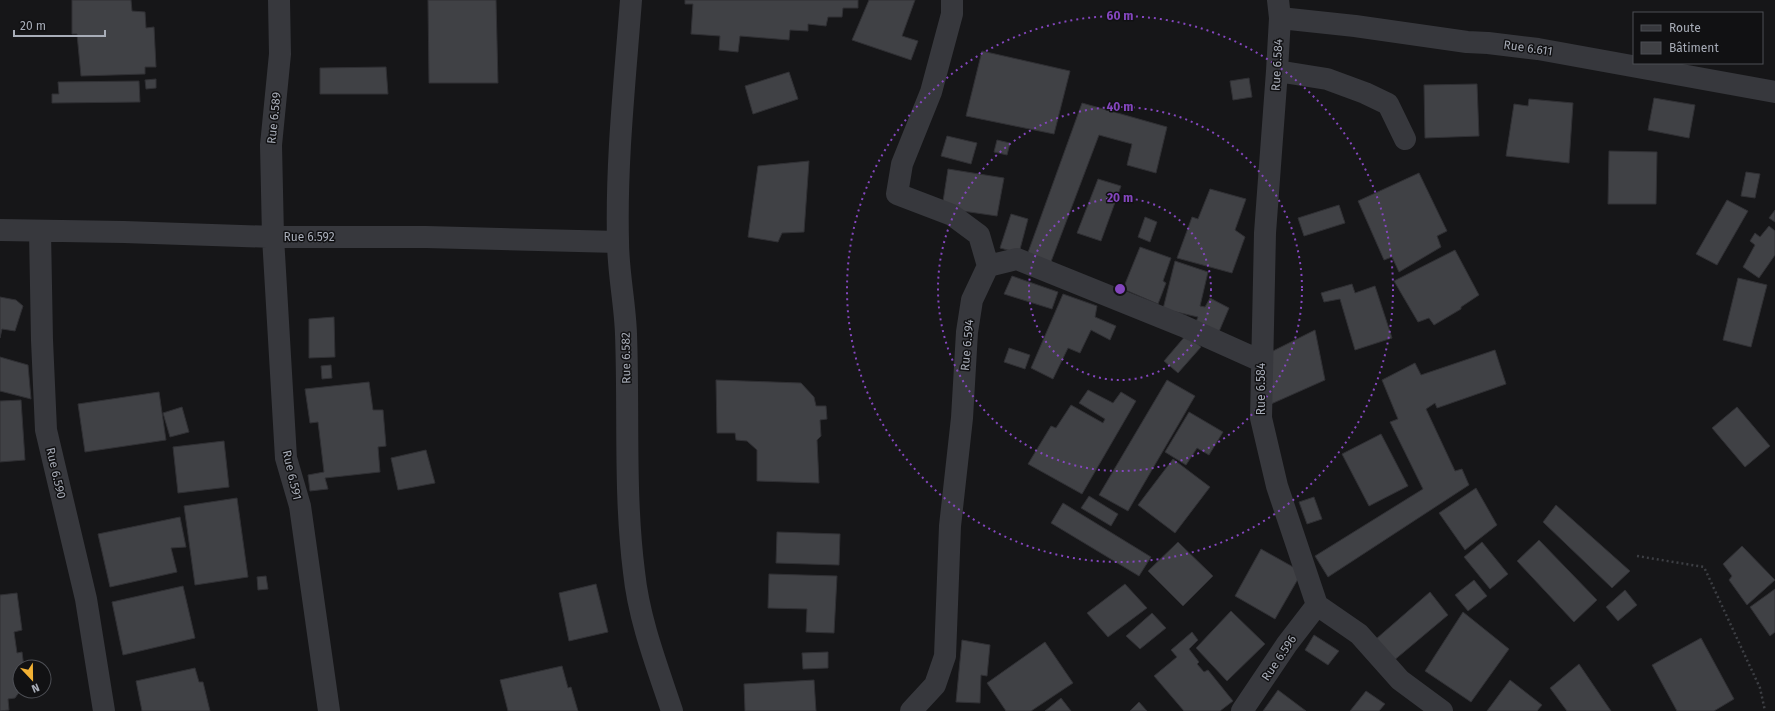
<svg xmlns="http://www.w3.org/2000/svg" width="1775" height="711" font-family="'Fira Sans',sans-serif">
	<rect width="100%" height="100%" fill="#161618"/>
	<!-- building -->
	<path fill="#404145" stroke="#303034" d="M72 0H131L132 11 145 12 146 28 154 27 156 67H145V74L81 76 77 34H72Z
		M428 0H496L498 83H429Z
		M685 0H858V8H843L842 17H828L826 26 808 24V31L790 30 789 40 740 36 738 52 719 50 720 36 691 34 693 4H685Z
		M869 0H915L902 36 918 41 911 60 852 40Z
		M982 51 1070 71 1054 134 966 116Z
		M386 67 388 94H320V68Z
		M789 72 798 99 753 114 745 86Z
		M1249 78 1252 97 1233 100 1230 81Z
		M156 79V88L146 89 145 80Z
		M139 81 140 102 52 103V94H59L58 82Z
		M1477 84 1479 136 1425 138 1424 85Z
		M1654 98 1695 105 1689 138 1648 130Z
		M1529 99 1573 103 1569 163 1506 156 1514 104 1528 106Z
		M1082 103 1167 127 1156 173 1127 165 1132 144 1099 135 1049 267 1026 258Z
		M947 136 977 143 971 164 941 156Z
		M997 140 1010 143 1007 155 994 152Z
		M1609 151 1657 152 1656 204H1608Z
		M809 161 804 232 782 233 778 242 748 237 758 166Z
		M948 169 1004 178 997 216 942 208Z
		M1746 172 1760 174 1755 198 1741 196Z
		M1419 173 1447 231 1437 236 1441 247 1399 272 1392 257 1384 260 1358 201Z
		M1098 179 1121 186 1101 241 1077 233Z
		M1210 189 1246 199 1235 230 1245 237 1232 273 1177 258 1192 217 1198 219Z
		M1727 200 1748 211 1717 265 1696 254Z
		M1339 205 1345 223 1304 236 1298 218Z
		M1775 210V222L1769 218Z
		M1011 214 1028 219 1019 253 1000 248Z
		M1145 217 1157 222 1150 242 1138 237Z
		M1769 226 1775 231V255L1759 278 1743 267 1755 245 1750 241 1755 233 1760 237Z
		M1140 247 1171 258 1163 281 1166 283 1158 304 1123 289Z
		M1455 250 1479 295 1461 307V309L1434 325 1429 318 1418 322 1394 281Z
		M1175 261 1208 272 1200 306 1205 307 1210 298 1229 308 1218 334 1195 324 1198 317 1163 309Z
		M1012 276 1058 292 1052 309 1004 294Z
		M1738 278 1767 285 1751 347 1723 340Z
		M1352 284 1355 293 1375 286 1392 338 1355 350 1340 299 1324 302 1321 293Z
		M1063 294 1097 306 1095 317 1116 326 1110 340 1091 330 1080 353 1068 348 1053 379 1031 368Z
		M0 297 16 300 23 306 15 331 2 329 0 338Z
		M334 317 335 357 309 358V319Z
		M1315 330 1325 380 1271 404V352Z
		M1187 334 1201 347 1178 373 1164 361Z
		M1009 348 1030 355 1025 369 1004 362Z
		M1495 350 1506 384 1437 408 1435 403 1426 409 1455 471 1462 469 1469 485 1328 577 1315 556 1423 489 1390 422 1398 419 1382 380 1415 363 1421 375Z
		M0 357 28 365 31 399 0 391Z
		M331 365 332 378 322 379 321 366Z
		M716 380 801 383 814 397 816 406H826L827 419 820 420 821 436 817 440 819 483 757 481V450L747 441 736 440 735 433H717Z
		M1167 380 1195 396 1128 511 1099 495Z
		M369 382 373 410H383L386 446 378 447 380 472 325 478 328 489 310 491 308 475 324 472 318 422 310 423 305 389Z
		M1088 390 1113 403 1121 392 1136 401 1082 494 1028 464 1051 426 1056 428 1071 405 1103 423 1105 419 1079 403Z
		M159 392 166 440 85 452 78 404Z
		M21 400 25 460 0 462V401Z
		M182 407 189 432 170 437 163 413Z
		M1737 407 1770 446 1745 467 1712 428Z
		M1189 412 1223 432 1209 455 1197 448 1186 465 1165 452Z
		M1381 434 1408 486 1369 506 1342 454Z
		M224 441 229 487 178 493 173 447Z
		M426 450 435 483 398 490 391 458Z
		M1173 459 1210 487 1175 533 1138 505Z
		M1476 488 1497 525 1465 550 1439 513Z
		M1089 496 1118 514 1111 526 1081 508Z
		M1314 497 1322 519 1307 524 1299 502Z
		M237 498 248 577 195 585 184 506Z
		M1063 503 1151 557 1139 576 1051 523Z
		M1556 505 1630 571 1612 588 1543 522Z
		M180 517 186 547 171 548 177 572 110 587 98 534Z
		M777 532 840 534 839 565 776 563Z
		M1539 540 1597 600 1574 622 1517 561Z
		M1178 542 1213 576 1183 606 1148 571Z
		M1482 542 1508 574 1490 589 1464 557Z
		M1742 546 1775 580 1747 605 1729 580 1732 576 1723 564Z
		M1261 549 1302 572 1275 619 1235 596Z
		M769 574 837 576 834 633 806 632 807 609 768 608Z
		M266 576 268 589 258 590 257 577Z
		M1474 580 1487 596 1468 611 1455 595Z
		M596 584 608 632 569 641 559 593Z
		M1125 584 1147 608 1108 637 1087 613Z
		M183 586 195 638 123 655 112 602Z
		M1775 589V632L1770 636 1750 607Z
		M1625 590 1637 605 1618 621 1606 607Z
		M1430 592 1448 615 1392 662 1376 639Z
		M17 593 22 630 14 632 17 653 22 652 24 667H20V691L15 698 8 699 9 710 0 711V595Z
		M1231 611 1265 644 1227 681 1196 648Z
		M1463 612 1509 649 1471 702 1425 671Z
		M1152 613 1166 628 1140 649 1126 636Z
		M1192 632 1198 640 1189 649 1199 662 1197 664 1204 672 1208 670 1233 701 1220 711H1184L1154 676 1177 657 1171 650Z
		M1314 635 1339 651 1328 665 1305 650Z
		M1701 638 1734 699 1714 711H1677L1652 665Z
		M962 640 990 645 987 676 981 675 980 703 956 702Z
		M1045 642 1073 683 1031 711H1006L987 683Z
		M828 652V668L803 669 802 653Z
		M1579 664 1611 711H1567L1550 688Z
		M562 666 568 688 571 687 578 711H508L500 680Z
		M195 668 199 682H203L210 711H142L136 681Z
		M814 680 816 711H745L744 684Z
		M1510 680 1542 705 1537 711H1487Z
		M1278 690 1306 711H1263Z
		M1366 691 1385 704 1379 711H1350Z
		M1061 698 1071 711H1045Z
		M1139 702 1147 711H1130Z"/>
	<g fill="none" stroke-linecap="round" stroke-linejoin="round">
		<!-- path -->
		<path stroke="#3d3f44" stroke-width="2.5" stroke-dasharray="2 3" stroke-linecap="butt" d="M1637 556 1704 567 1760 688 1765 711"/>
		<!-- street -->
		<path stroke="#37383d" stroke-width="22" d="M279 0 280 54 271 145 273 237 286 458 300 506 329 711
			M631 0C625 80 616 161 618 241 618 272 625 303 626 334 629 414 624 493 634 572 639 620 657 666 672 711
			M952 0V14L931 92 902 164 897 194 952 215 979 235 988 266
			M1278 0 1280 18 1277 71 1265 233 1261 418 1277 486 1317 605 1359 634 1400 680 1442 711
			M1280 18 1355 26 1467 42 1488 43 1538 49 1775 92
			M1277 71 1327 79 1365 93 1388 104 1405 139
			M0 230 124 232 273 237H426L618 242
			M40 231 42 340 46 430 86 599 104 711
			M911 711 935 685 945 656 950 526 962 418 967 332 972 300 988 266 1017 259 1183 326 1261 361
			M1242 711 1287 644 1317 605"/>
	</g>
	<!-- distance rings -->
	<g fill="none" stroke="#8446be" stroke-width="2" stroke-dasharray="2 4">
		<circle cx="1120" cy="289" r="91"/>
		<circle cx="1120" cy="289" r="182"/>
		<circle cx="1120" cy="289" r="273"/>
	</g>
	<g text-anchor="middle" dominant-baseline="central" stroke-width="3" stroke-linejoin="round" paint-order="stroke">
		<!-- street labels -->
		<g font-size="12" fill="#a8adb8" stroke="#111113">
			<text transform="translate(1528 48) rotate(8)">Rue 6.611</text>
			<text transform="translate(1277 65) rotate(-87)">Rue 6.584</text>
			<text transform="translate(274 118) rotate(-84)">Rue 6.589</text>
			<text x="309" y="237">Rue 6.592</text>
			<text transform="translate(967 345) rotate(-85)">Rue 6.594</text>
			<text transform="translate(626 358) rotate(-91)">Rue 6.582</text>
			<text transform="translate(1261 389) rotate(-90)">Rue 6.584</text>
			<text transform="translate(56 473) rotate(77)">Rue 6.590</text>
			<text transform="translate(292 475) rotate(77)">Rue 6.591</text>
			<text transform="translate(1279 658) rotate(-56)">Rue 6.596</text>
		</g>
	</g>
	<circle cx="1120" cy="289" r="6" fill="#8446be" stroke="#111113" stroke-width="2"/>
	<g font-size="12" text-anchor="middle" font-weight="bold" fill="#8446be" stroke="#111113" stroke-width="3" stroke-linejoin="round" paint-order="stroke">
		<text x="1120" y="20">60 m</text>
		<text x="1120" y="111">40 m</text>
		<text x="1120" y="202">20 m</text>
	</g>
	<!-- legend -->
	<rect x="1633" y="12" width="130" height="52" fill="#111113" stroke="#4d4f55"/>
	<rect x="1641" y="25" width="20" height="6" fill="#37383d" stroke="#4d4f55"/>
	<text x="1669" y="32" font-size="12" fill="#a8adb8">Route</text>
	<rect x="1641" y="42" width="20" height="12" fill="#404145" stroke="#4d4f55"/>
	<text x="1669" y="52" font-size="12" fill="#a8adb8">Bâtiment</text>
	<!-- north arrow -->
	<g transform="translate(32 679) rotate(158)"><circle r="19" fill="#111113" stroke="#4d4f55"/>
	<path d="M0-3L7 15L0 10L-7 15Z" fill="#f2b134"/>
	<text y="-6" font-size="11" font-weight="bold" text-anchor="middle" fill="#a8adb8">N</text>
	</g>
	<!-- scale -->
	<path d="M14 30v6h91v-6" fill="none" stroke="#a8adb8" stroke-width="2"/>
	<text x="20" y="30" font-size="12" fill="#a8adb8" stroke="#111113" stroke-width="3" paint-order="stroke">20 m</text>
</svg>
